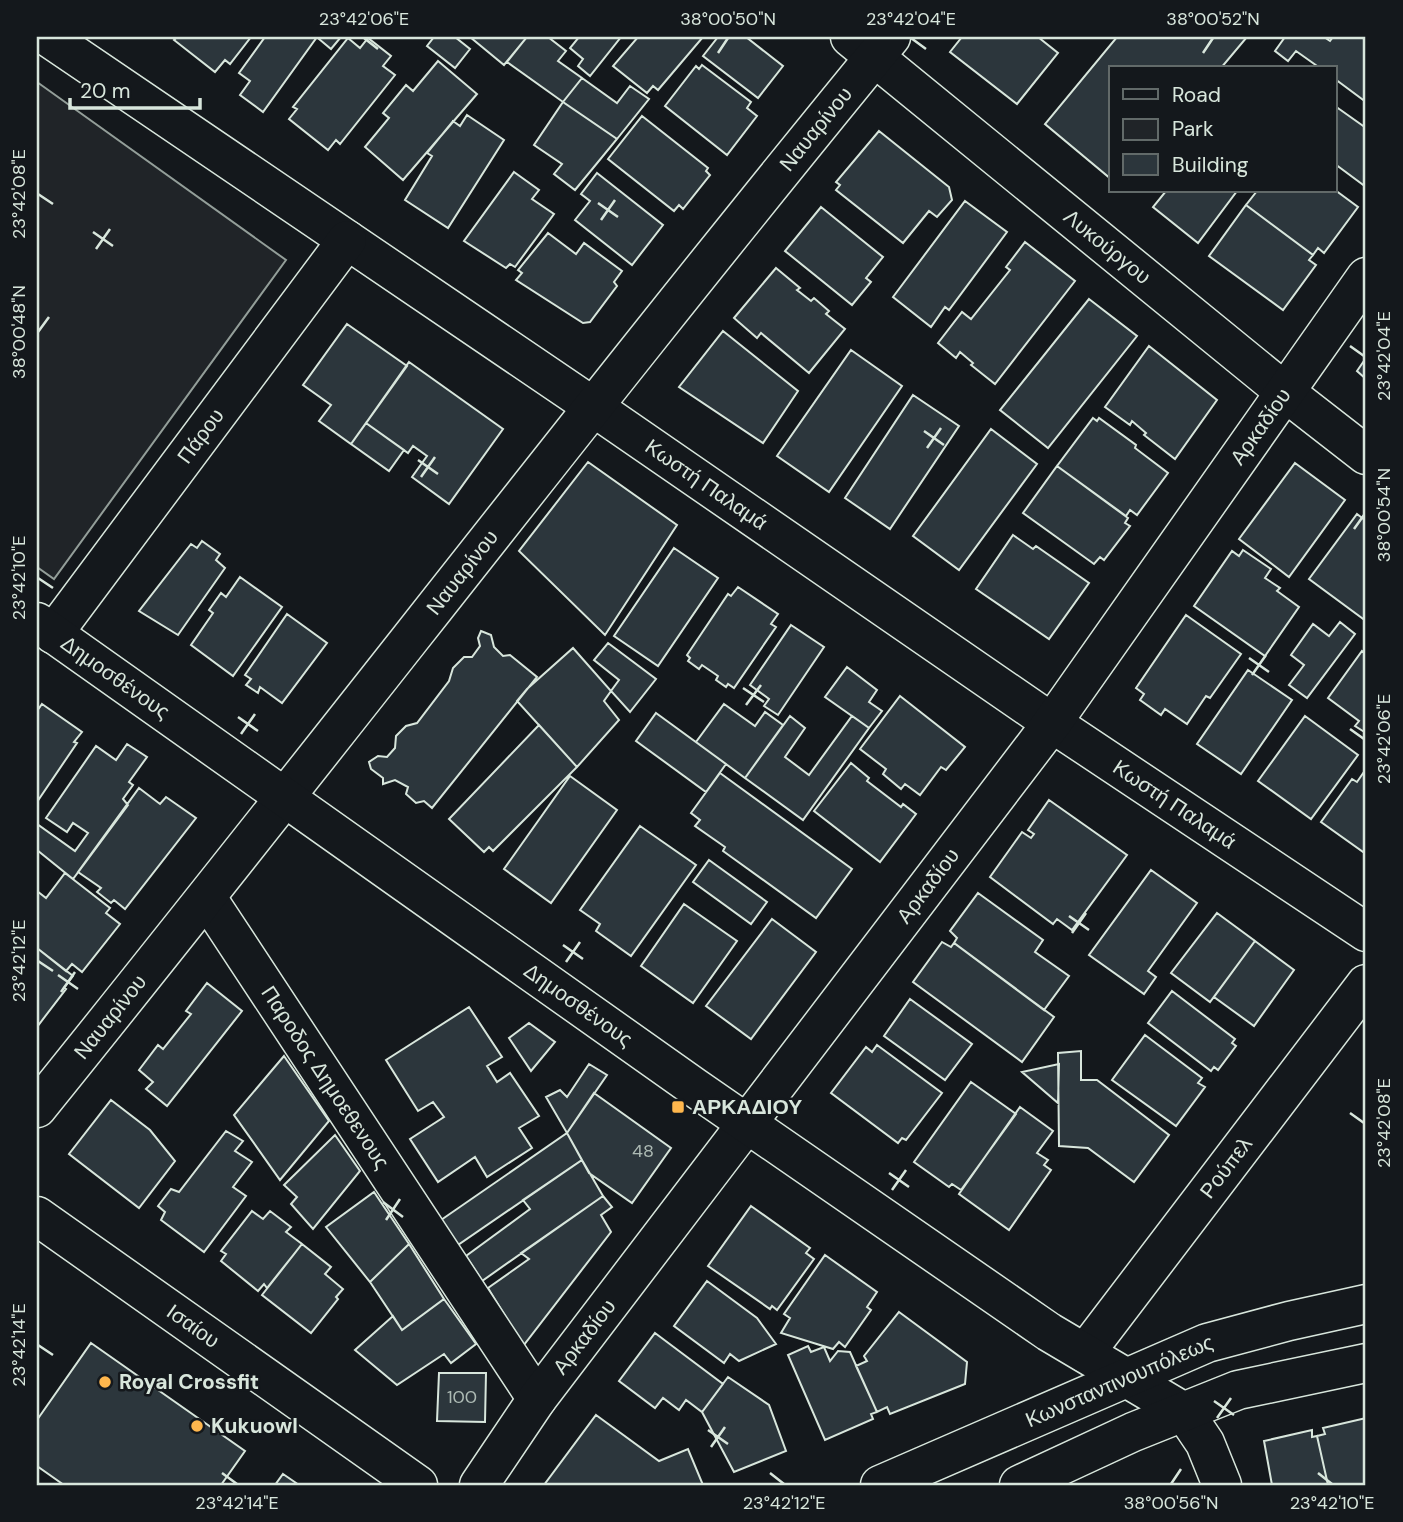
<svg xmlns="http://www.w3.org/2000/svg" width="1403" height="1522" font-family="'DM Sans',sans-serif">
	<rect width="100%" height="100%" fill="#14181c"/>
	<!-- green -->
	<path fill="#202428" stroke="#939e99" stroke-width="2" d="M37 82 286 260 54 579 37 567Z"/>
	<!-- building -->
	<path fill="#2c363c" stroke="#d8e6dc" stroke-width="2" d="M177 37H251L230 64 225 60 215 72 174 40Z
		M265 37H317L263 112 240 95 250 81 239 73Z
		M321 37H341L331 49 319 39Z
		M434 37H455L470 49 455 68 427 46Z
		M470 37H527L504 65Z
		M527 37H548L566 51 558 61 582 78 563 102 507 62Z
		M579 37H621L590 76 578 66 583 59 570 48Z
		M638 37H703L658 90 653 86 647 93 613 66Z
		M718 37H746L783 66 758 98 703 56Z
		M962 37H1038L1058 53 1017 104 950 52Z
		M1117 37H1247L1221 68H1111V179L1045 124Z
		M1285 37H1324L1330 41 1333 37H1361L1366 40V102L1335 79V68H1320L1296 51 1288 61 1275 51Z
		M348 38 360 48 368 38 391 56 383 66 395 75 340 144 336 140 328 150 289 119 297 109 293 107Z
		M438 61 477 94 403 180 365 147 389 118 383 113 406 85 413 91Z
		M702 65 751 102 747 108 757 116 727 155 665 106 696 66 699 69Z
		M582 78 617 103 630 86 649 99 617 139 563 102Z
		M563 102 617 139 575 190 554 174 562 164 534 145Z
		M1335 106 1366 128V187L1335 164Z
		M467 115 504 140 448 228 405 200 432 156 427 153 453 121 460 126Z
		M642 116 708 168 706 171 710 175 683 209 679 205 674 211 608 159Z
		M879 131 949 187 952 200 937 217 929 211 903 243 836 190 840 185 836 182Z
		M514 172 539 190 532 199 554 214 515 267 510 264 506 268 464 241Z
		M597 173 663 225 632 265 575 220 590 201 581 194Z
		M1335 190 1358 207 1324 253 1318 248 1313 255 1246 205 1257 191Z
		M1166 191H1237L1198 243 1153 207Z
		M965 201 1007 232 949 310 945 307 931 327 893 297Z
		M1246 205 1313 255 1309 260 1316 265 1283 310 1209 256Z
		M821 207 883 257 866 278 871 282 852 305 785 251Z
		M548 233 576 254 584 243 622 271 614 282 617 286 590 322 583 323 516 280 522 273 518 270Z
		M1025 242 1075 281 995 384 971 365 973 363 960 352 956 358 938 343 962 312 971 319 1010 270 1006 267Z
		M776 268 800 288 797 290 811 301 814 298 829 311 826 314 845 329 809 373 761 333 757 338 734 318Z
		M1089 299 1137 336 1048 448 1000 410Z
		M347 324 407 366 351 444 319 421 331 405 303 385Z
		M723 331 798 391 763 443 679 387Z
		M1149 346 1217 400 1175 459 1144 435 1146 433 1132 421 1130 425 1105 407Z
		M851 350 902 386 829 492 777 456Z
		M1366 358V379L1357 371Z
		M409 362 503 429 449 504 412 477 427 456 413 446 408 453 366 423Z
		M913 395 959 426 890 529 845 498Z
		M1093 418 1097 421 1099 418 1136 445 1135 448 1168 473 1137 515 1130 510 1126 516 1057 466Z
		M366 423 404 450 389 471 351 444Z
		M991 429 1037 464 959 570 913 536Z
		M588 462 677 525 605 635 519 551Z
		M1295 463 1345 500 1289 577 1239 539Z
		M1057 466 1128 518 1125 523 1130 526 1104 560 1100 557 1094 564 1023 513Z
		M1357 514 1366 521V621L1309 579Z
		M1013 535 1033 549 1036 546 1089 583 1049 639 976 589Z
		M202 541 220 554 216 560 225 568 178 635 139 611 191 544 197 548Z
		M674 548 718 578 658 666 614 636Z
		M1243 550 1271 569 1265 578 1280 588 1277 591 1299 607 1265 656 1194 606 1232 551 1239 556Z
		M240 577 282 607 233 676 191 645 213 613 209 610 221 593 226 597Z
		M738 587 778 614 771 624 776 627 734 688 728 684 726 687 716 680 718 676 702 665 699 669 688 661 690 658 687 655 728 594 731 596Z
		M287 614 327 643 282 703 260 687 258 693 246 685 251 679 245 675Z
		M1186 615 1241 654 1210 698 1206 696 1187 724 1165 709 1161 715 1140 700 1144 694 1136 688Z
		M1340 622 1355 634 1307 698 1289 685 1304 665 1291 655 1313 624 1329 636Z
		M791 625 824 647 778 715 764 706 769 699 750 685Z
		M481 631 491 635 494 647 503 656 510 655 537 677 432 808 424 801 416 803 406 794 408 787 395 780 383 784V778L371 769 369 762 378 756 387 757 395 748 396 736 406 726 417 723 449 681 453 668 464 657H472L480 646 478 638Z
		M608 643 656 679 630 712 611 691 619 680 594 660Z
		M573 648 611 691 604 701 619 720 577 767 517 701 527 689Z
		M1362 651 1366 654V733L1355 726 1359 721 1328 698Z
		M847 667 877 690 869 702 882 711 869 728 825 697Z
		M1248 670 1292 700 1241 774 1197 744Z
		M900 696 965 747 946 770 941 767 920 795 905 784 901 789 883 774 886 769 860 749Z
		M42 704 82 732 74 742 77 743 37 802V711Z
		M724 704 755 726 765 712 783 725 745 778 696 742Z
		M656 713 726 764 706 792 636 741Z
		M790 716 805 728 785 757 809 775 852 716 869 728 803 820 745 778Z
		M1305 716 1358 755 1311 819 1258 781Z
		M539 725 577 767 493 851 489 847 484 852 449 819Z
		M127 744 147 757 129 782 133 785 123 799 128 805 73 879 37 850V824L75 851 88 833 73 823 67 832 46 818 96 746 116 760Z
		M851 763 869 778 867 781 901 807 903 804 916 814 880 862 814 811Z
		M1366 769V854L1321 822 1352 779 1357 782Z
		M720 773 852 869 816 918 723 851 725 847 695 826 700 820 691 813Z
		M570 776 617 810 551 903 504 869Z
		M139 788 160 804 166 797 196 818 125 909 114 900 111 903 97 892 101 888 78 872Z
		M1049 800 1127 855 1072 930 1057 919 1053 924 990 877 1022 832 1031 838 1034 834 1028 830Z
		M640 826 696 865 631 956 596 931 600 924 580 910Z
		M709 860 767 902 751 924 693 882Z
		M1151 870 1197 903 1148 971 1156 977 1144 994 1089 955Z
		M65 873 110 908 106 913 120 924 82 972 72 964 66 971 37 948V891L46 898Z
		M978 893 1043 940 1035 952 1069 976 1044 1010 954 943 957 938 950 931Z
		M684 904 737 941 693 1003 641 966Z
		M1217 913 1255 941 1210 1002 1171 973Z
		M772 919 816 952 751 1039 706 1006Z
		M1255 941 1294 970 1254 1026 1214 997Z
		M942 942 951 947 954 943 1054 1017 1022 1062 913 982Z
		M37 948 73 976 64 988 66 989 37 1027Z
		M207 983 242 1011 167 1106 146 1089 153 1082 139 1070 158 1045 163 1049 191 1014 186 1011Z
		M1172 991 1235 1039 1232 1043 1236 1046 1218 1070 1214 1067 1211 1071 1148 1023Z
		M910 999 972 1044 945 1080 884 1036Z
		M469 1007 502 1057 487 1066 497 1082 510 1073 539 1116 519 1128 532 1148 487 1177 475 1157 438 1182 410 1139 444 1117 433 1102 418 1111 386 1060Z
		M529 1023 555 1042 531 1071 509 1038Z
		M1145 1035 1202 1078 1198 1083 1205 1087 1176 1126 1112 1080Z
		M877 1045 942 1093 906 1140 902 1138 898 1143 831 1093 866 1047 872 1052Z
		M1081 1051V1080H1097L1169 1135 1134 1182 1088 1148 1059 1146 1058 1053Z
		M284 1056 329 1121 280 1180 234 1115Z
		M589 1064 607 1075 567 1133 546 1097 560 1090 567 1097Z
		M1059 1064 1058 1103 1022 1072Z
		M971 1082 1016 1114 961 1190 952 1184 949 1187 914 1162Z
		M594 1093 671 1148 632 1203 589 1173 567 1133Z
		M111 1100 150 1130 175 1161 139 1208 69 1154Z
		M1020 1107 1053 1131 1037 1153 1048 1160 1044 1165 1051 1170 1009 1230 959 1194Z
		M226 1131 243 1141 235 1151 252 1162 233 1187 246 1196 204 1252 161 1220 165 1212 158 1206 171 1189 179 1192Z
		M567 1133 582 1160 455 1247 441 1220Z
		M335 1135 360 1171 313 1229 291 1204 297 1197 284 1185Z
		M582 1160 603 1196 482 1281 466 1256 530 1209 523 1200Z
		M374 1192 409 1244 370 1282 326 1227Z
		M603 1196 612 1207 601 1215 611 1232 520 1350 505 1316 488 1288 529 1259 521 1253Z
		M751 1206 810 1248 806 1253 814 1259 777 1310 772 1306 770 1309 708 1266Z
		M252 1211 263 1219 270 1211 291 1227 286 1232 302 1244 267 1288 264 1284 258 1291 221 1261 226 1254 221 1251Z
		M302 1244 331 1267 325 1274 343 1289 336 1297 338 1299 311 1333 262 1295Z
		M409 1244 444 1299 402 1330 370 1282Z
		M825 1255 877 1292 867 1307 871 1310 845 1347 839 1342 833 1349 781 1333 790 1318 784 1314Z
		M707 1281 757 1318 776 1344 739 1361 730 1354 724 1363 674 1326Z
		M444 1299 476 1344 451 1363 444 1354 397 1385 355 1350 393 1316 402 1330Z
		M899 1312 967 1362 965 1384 890 1414 887 1407 877 1412 856 1366 867 1361 864 1356Z
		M655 1333 723 1384 702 1412 686 1400 679 1410 663 1398 655 1408 619 1381Z
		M91 1343 245 1451 221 1485H64L37 1466V1420Z
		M808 1346 811 1352 824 1347 830 1361 838 1351 850 1352 877 1412 871 1414 873 1419 825 1440 788 1355Z
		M439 1373H486L485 1422 437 1421Z
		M728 1377 769 1405 786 1451 734 1472 702 1412Z
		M596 1415 659 1461 688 1449 703 1485H544Z
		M1366 1418V1485H1328L1317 1436 1325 1434 1323 1428Z
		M1312 1430V1437L1317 1436 1328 1485H1272L1264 1441Z
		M283 1474 299 1485H275Z"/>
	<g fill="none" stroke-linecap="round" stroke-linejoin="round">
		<defs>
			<g id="street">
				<path id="s1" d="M48 37 592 406 1052 723 1366 932"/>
				<path id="s2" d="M850 37 1285 392 1366 455"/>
				<path id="s3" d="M53 634 347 240"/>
				<path id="s4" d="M207 898 537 1399"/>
				<path id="s5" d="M37 1108C324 753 601 390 891 37"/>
				<path id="s6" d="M37 1216 418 1485"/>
				<path id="s7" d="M1085 1353 1366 984"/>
				<path d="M1184 1412 1205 1443 1222 1485"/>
				<path id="s8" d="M479 1485 537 1399 1052 723 1366 277"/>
			</g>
			<g id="secondary">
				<path id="s9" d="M37 622 694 1087 1049 1332 1184 1412"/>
				<path id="s10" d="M880 1485 1207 1343 1289 1321 1366 1304"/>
				<path d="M1019 1485 1133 1432 1238 1390 1366 1363"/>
			</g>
		</defs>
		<!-- street casing -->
		<use href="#street" stroke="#d8e6dc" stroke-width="41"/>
		<!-- secondary casing -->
		<use href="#secondary" stroke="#d8e6dc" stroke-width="41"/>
		<!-- street -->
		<use href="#street" stroke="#14181c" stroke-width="38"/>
		<!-- secondary -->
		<use href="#secondary" stroke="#14181c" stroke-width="38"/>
	</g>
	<!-- ticks -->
	<path fill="none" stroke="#d8e6dc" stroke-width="2.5" d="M364 38 378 49M911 38 926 49M718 53 728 38M1203 53 1213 38M38 194 53 204M598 203 618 217M601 220 615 200M93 232 113 246M96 249 110 229M38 332 49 317M1350 346 1364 356M924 431 944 445M927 448 941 428M418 460 438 474M421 477 435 457M1354 529 1364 515M38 578 53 588M1249 658 1269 672M1252 675 1266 655M743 688 764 702M746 705 761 685M238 717 258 731M1350 729 1364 739M241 734 255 714M1069 916 1089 930M1072 933 1086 913M563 945 583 959M38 961 53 971M566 962 580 942M58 975 78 989M61 992 75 972M1350 1113 1364 1123M889 1173 909 1187M892 1190 906 1170M383 1202 403 1217M386 1220 400 1199M38 1345 53 1355M1214 1401 1234 1415M1217 1418 1231 1398M708 1430 728 1444M711 1447 725 1427M222 1473 237 1484M770 1473 784 1484M1318 1473 1332 1484M1171 1484 1181 1469"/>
	<!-- markers -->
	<g fill="#ffb74d" stroke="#14181c" stroke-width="2.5">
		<rect x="671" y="1100" width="14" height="14" rx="3.5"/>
		<circle cx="105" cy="1382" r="7"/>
		<circle cx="197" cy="1426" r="7"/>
	</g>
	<g text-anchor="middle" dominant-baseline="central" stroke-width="5" stroke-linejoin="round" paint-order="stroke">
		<!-- number labels -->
		<g font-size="18" fill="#adbab4">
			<text x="643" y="1151">48</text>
			<text x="462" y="1397">100</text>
		</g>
		<!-- street labels -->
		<g font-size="21" fill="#d8e6dc" stroke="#14181c">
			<text stroke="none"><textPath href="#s5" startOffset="1251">Ναυαρίνου</textPath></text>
			<text stroke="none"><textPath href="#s2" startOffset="332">Λυκούργου</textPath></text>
			<text stroke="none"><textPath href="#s8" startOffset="1316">Αρκαδίου</textPath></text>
			<text stroke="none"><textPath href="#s3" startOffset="247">Πάρου</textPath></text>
			<text stroke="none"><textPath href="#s1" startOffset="796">Κωστή Παλαμά</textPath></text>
			<text stroke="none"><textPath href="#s5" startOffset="684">Ναυαρίνου</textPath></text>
			<text stroke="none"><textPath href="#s9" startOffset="96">Δημοσθένους</textPath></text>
			<text stroke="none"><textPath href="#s1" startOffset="1363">Κωστή Παλαμά</textPath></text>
			<text stroke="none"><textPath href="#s8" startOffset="749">Αρκαδίου</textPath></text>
			<text stroke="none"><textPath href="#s9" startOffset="663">Δημοσθένους</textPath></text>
			<text stroke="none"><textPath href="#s5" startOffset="117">Ναυαρίνου</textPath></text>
			<text stroke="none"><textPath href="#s4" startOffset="215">Παροδος Δημοεθενους</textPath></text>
			<text stroke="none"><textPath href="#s7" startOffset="233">Ρούπελ</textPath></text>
			<text stroke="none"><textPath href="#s6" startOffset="191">Ισαίου</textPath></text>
			<text stroke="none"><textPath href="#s8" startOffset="182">Αρκαδίου</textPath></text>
			<text stroke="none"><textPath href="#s10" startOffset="261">Κωνσταντινουπόλεως</textPath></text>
		</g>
		<!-- poi labels -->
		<g font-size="21" font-weight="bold" fill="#d8e6dc" stroke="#14181c" text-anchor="start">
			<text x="692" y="1107">ΑΡΚΑΔΙΟΥ</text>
			<text x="119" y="1382">Royal Crossfit</text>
			<text x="211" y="1426">Kukuowl</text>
		</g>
	</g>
	<!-- border -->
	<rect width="1403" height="1522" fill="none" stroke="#14181c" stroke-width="77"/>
	<!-- legend -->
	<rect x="1109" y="66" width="228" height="126" fill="#14181c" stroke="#626a69" stroke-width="2"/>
	<rect x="1123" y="89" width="35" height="10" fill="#14181c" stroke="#626a69" stroke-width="2"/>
	<text x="1172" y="102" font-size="21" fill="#d8e6dc">Road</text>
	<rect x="1123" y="119" width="35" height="21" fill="#202428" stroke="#626a69" stroke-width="2"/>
	<text x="1172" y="136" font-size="21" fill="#d8e6dc">Park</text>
	<rect x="1123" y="154" width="35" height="21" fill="#2c363c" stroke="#626a69" stroke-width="2"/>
	<text x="1172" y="172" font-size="21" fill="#d8e6dc">Building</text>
	<!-- scale -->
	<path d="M70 98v10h130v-10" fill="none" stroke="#d8e6dc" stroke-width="3.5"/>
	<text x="80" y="98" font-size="21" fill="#d8e6dc" stroke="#14181c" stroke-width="5" paint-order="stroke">20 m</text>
	<rect x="38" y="38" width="1326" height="1446" fill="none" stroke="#d8e6dc" stroke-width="2.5"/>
	<g font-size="18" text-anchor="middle" fill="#d8e6dc">
		<text x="364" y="25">23°42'06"E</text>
		<text x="728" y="25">38°00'50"N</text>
		<text x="911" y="25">23°42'04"E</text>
		<text x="1213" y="25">38°00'52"N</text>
		<text transform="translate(19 194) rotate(-90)" y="6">23°42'08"E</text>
		<text transform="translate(19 332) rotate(-90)" y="6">38°00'48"N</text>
		<text transform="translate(1384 356) rotate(-90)" y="6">23°42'04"E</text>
		<text transform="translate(1384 515) rotate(-90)" y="6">38°00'54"N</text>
		<text transform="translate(19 578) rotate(-90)" y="6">23°42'10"E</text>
		<text transform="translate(1384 739) rotate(-90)" y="6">23°42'06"E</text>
		<text transform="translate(19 961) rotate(-90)" y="6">23°42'12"E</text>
		<text transform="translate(1384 1123) rotate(-90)" y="6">23°42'08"E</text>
		<text transform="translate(19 1345) rotate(-90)" y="6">23°42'14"E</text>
		<text x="237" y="1509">23°42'14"E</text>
		<text x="784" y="1509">23°42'12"E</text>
		<text x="1171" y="1509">38°00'56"N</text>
		<text x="1332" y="1509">23°42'10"E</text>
	</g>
</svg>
